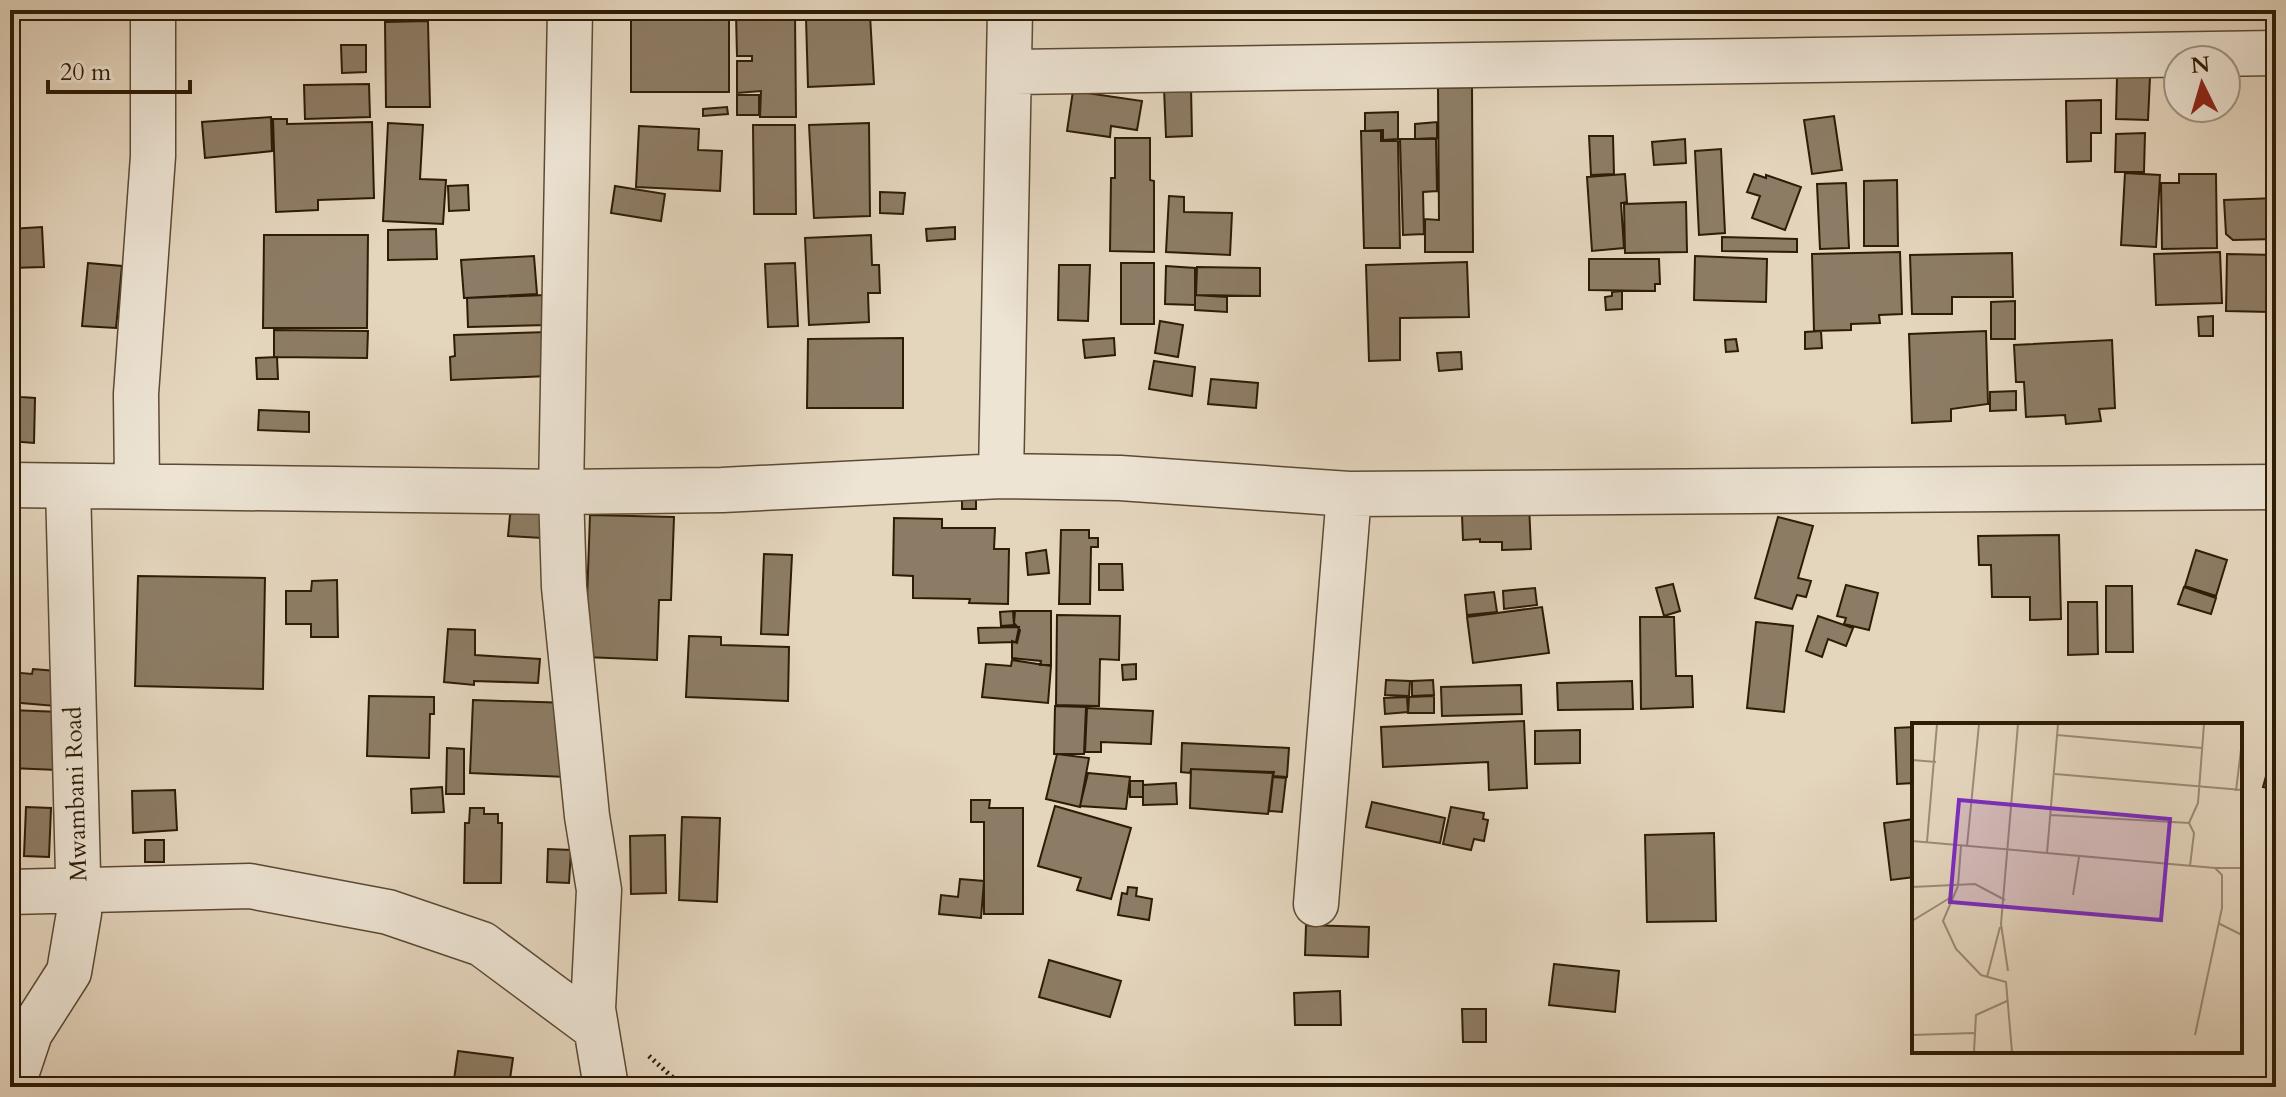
<svg xmlns="http://www.w3.org/2000/svg" width="2286" height="1097" font-family="Cardo,serif">
	<rect width="100%" height="100%" fill="#e4d5bd"/>
	<filter id="stains"><feTurbulence type="fractalNoise" baseFrequency=".0025" numOctaves="4"/><feColorMatrix values="0 0 0 0 .2 0 0 0 0 .09 0 0 0 0 .02 0 0 0 .5 -.17"/></filter>
	<radialGradient id="worn" r=".72"><stop offset=".6" stop-color="#630" stop-opacity="0"/><stop offset="1" stop-color="#630" stop-opacity=".3"/></radialGradient>
	<!-- building -->
	<path fill="#8d7c65" stroke="#2e1c06" stroke-width="2" d="M19 13 20 93H10V14Z
		M631 14H729V92H631Z
		M736 14 795 15 796 117H760L761 91 737 93V61H752V56H737Z
		M870 15 874 84 808 87 806 18Z
		M428 21 430 107H386L385 22Z
		M341 45H366V72L342 73Z
		M2117 77H2150L2148 120 2116 119Z
		M369 84 370 117 305 119 304 85Z
		M1191 87 1192 136 1166 137 1164 88Z
		M1472 87 1473 252H1425V219L1439 220 1438 88Z
		M1073 91 1142 101 1137 130 1111 126 1110 137 1067 131Z
		M737 95H759V115H737Z
		M2101 100V133H2091V161L2067 162 2066 101Z
		M727 107 728 114 703 116V109Z
		M1398 112V139L1383 140V130L1365 131V113Z
		M1834 116 1842 170 1812 174 1804 120Z
		M271 117 272 151 205 158 202 122Z
		M273 119H287V124L372 122 374 198 318 200V210L276 212Z
		M1437 122V138L1415 139V124Z
		M388 123 423 125 420 179 446 180 443 224 383 221Z
		M869 123 870 216 814 218 809 125Z
		M753 125H795L796 214H754Z
		M639 126 699 129 698 150 722 151 720 191 636 187Z
		M1361 131H1381V141H1398L1400 248H1364Z
		M2145 133 2144 172H2115L2116 134Z
		M1589 136H1613L1614 174 1591 175Z
		M1115 138H1150V180L1154 181V252L1110 251 1111 178H1115Z
		M1400 139H1436L1437 191 1423 192 1424 234 1403 235Z
		M1685 139 1686 163 1654 165 1652 142Z
		M1721 149 1725 233 1699 235 1695 151Z
		M2125 173 2160 175 2156 247 2121 245Z
		M1625 174 1627 202 1621 203 1624 248 1592 251 1587 177Z
		M1754 174 1766 178V175L1801 187 1785 230 1752 218 1760 196 1747 192Z
		M2179 174H2216L2217 248 2162 249 2161 183H2179Z
		M1897 180 1898 246H1864V181Z
		M1846 183 1849 248 1820 249 1817 184Z
		M468 185 469 210 449 211 448 186Z
		M615 186 665 194 661 221 611 213Z
		M880 192 905 193 903 214 880 213Z
		M1169 196 1184 197V212L1232 213 1230 255 1166 252Z
		M2276 198V239L2233 240 2226 234 2224 200Z
		M1686 202 1687 252 1625 253 1624 204Z
		M42 227 44 267 10 268V229Z
		M955 227V239L927 241 926 229Z
		M436 229 437 259 388 260V230Z
		M264 235H368L367 328H263Z
		M871 235 872 265H879L880 293H868L869 322 809 325 805 238Z
		M1722 237 1797 239V252L1722 251Z
		M1900 252 1902 314 1879 315 1880 323 1851 324V330L1814 331 1812 254Z
		M2220 252 2222 303 2156 305 2154 254Z
		M2012 253 2013 297H1952V314H1912L1910 255Z
		M2227 254 2276 255V301H2270V312L2226 311Z
		M534 256 537 294 464 298 461 260Z
		M1695 256 1767 259 1766 302 1694 300Z
		M1589 259H1659L1660 284H1655V291L1589 290Z
		M1467 262 1469 317 1400 318V360L1369 361 1366 265Z
		M88 263 122 266 116 328 82 326Z
		M795 263 798 326 768 327 765 264Z
		M1121 263H1154V324H1121Z
		M1059 265H1090L1088 321 1058 320Z
		M1166 266 1195 268V305L1165 304Z
		M1197 267 1260 268V296L1196 295Z
		M1622 291V309L1606 310 1605 297 1612 296V292Z
		M546 295 547 325 468 327 467 298Z
		M1195 295 1227 297V312L1195 310Z
		M2015 301V339H1991V302Z
		M2213 316V336H2199L2198 317Z
		M1160 321 1183 325 1178 357 1155 353Z
		M274 330 368 331 367 358 274 357Z
		M1821 331 1822 348 1805 349V332Z
		M1986 331 1988 404 1951 409V421L1912 423 1909 334Z
		M547 332 548 376 451 380 450 357 455 356 454 335Z
		M903 338V408H807L808 339Z
		M1114 338 1115 355 1085 358 1083 340Z
		M1736 339 1738 351 1726 352 1725 340Z
		M2112 340 2115 408 2099 409 2101 421 2066 424 2065 415 2026 417 2024 382H2016L2014 345Z
		M1461 352 1462 369 1439 371 1437 353Z
		M277 357 278 379H257L256 358Z
		M1154 361 1195 367 1192 396 1149 389Z
		M1211 379 1258 383 1256 408 1208 404Z
		M2016 391V410L1990 411V392Z
		M10 392 21 397 35 398 34 443 10 441Z
		M259 410 309 412V432L258 430Z
		M962 497H976V509H962Z
		M1529 505 1531 549 1502 550V542H1480V539L1463 540 1462 515Z
		M516 508 547 515 542 538 508 536 510 515Z
		M590 515 674 517 671 600H659L657 660 585 657Z
		M1778 517 1813 526 1798 578 1811 581 1806 597 1797 595 1792 609 1755 598Z
		M894 518 942 519V528H995L994 549H1009L1008 604 969 603 970 599 913 598V576L893 575Z
		M1061 530H1089V538H1098V547H1091L1090 604H1059Z
		M2059 535 2061 619 2030 620V597H1992L1991 565H1979L1978 536Z
		M1046 550 1049 573 1028 575 1026 553Z
		M2196 550 2227 560 2216 596 2185 586Z
		M764 554 792 555 788 635 761 634Z
		M1099 564H1122L1123 590H1099Z
		M138 576 265 578 263 689 135 686Z
		M337 580 338 637H311V624H286V591H311L312 581Z
		M1673 584 1680 611 1664 616 1656 588Z
		M1846 585 1878 593 1869 630 1844 624 1846 618 1837 616Z
		M2106 586H2132L2133 652H2106Z
		M2184 587 2216 598 2211 614 2178 604Z
		M1535 588 1537 605 1504 609 1503 591Z
		M1494 592 1497 612 1467 615 1465 595Z
		M2068 602H2097L2098 654 2068 655Z
		M1542 607 1549 653 1473 663 1467 617Z
		M1013 611 1014 625 1001 626 1000 612Z
		M1015 611H1051V665H1040L1041 661 1012 658V641L1017 643 1020 630 1014 623Z
		M1057 615 1120 616 1119 660 1100 659 1099 706 1056 705Z
		M1818 616 1853 628 1846 646 1828 639 1822 657 1806 651Z
		M1640 617H1674L1676 676H1692L1693 707 1641 709Z
		M1756 622 1793 626 1784 712 1747 708Z
		M1019 627 1016 642 979 643 978 628Z
		M448 629 475 630V655L540 659 538 683 474 681V685L444 682Z
		M689 636 721 637V645L789 647 788 701 686 697Z
		M1012 660 1051 666 1048 703 982 697 986 664 1011 666Z
		M1136 664V679L1123 680 1122 665Z
		M33 669 56 671 55 706 10 702V672L32 674Z
		M1386 680 1410 681 1409 696 1385 695Z
		M1433 680 1434 695 1412 696V681Z
		M1632 681 1633 709 1558 710 1557 683Z
		M1521 685 1522 714 1442 716 1441 687Z
		M369 696 434 697V714H430L429 758 367 756Z
		M1434 696V713H1408L1409 697Z
		M1407 697 1408 712 1385 714 1384 698Z
		M473 700 570 703 567 777 470 773Z
		M1055 706 1086 707 1084 754H1054Z
		M1087 708 1153 711 1151 744 1101 742V752H1085Z
		M10 710 61 712 58 770 10 768Z
		M1524 721 1527 788 1489 790 1488 762 1383 767 1381 727Z
		M1914 727V783L1897 784 1895 728Z
		M1580 730V763L1535 764V731Z
		M2276 741V790L2263 787Z
		M1182 743 1289 748 1287 777 1273 776 1274 772 1191 769 1190 773 1181 772Z
		M447 748 464 749V794H446Z
		M1057 754 1089 758 1080 807 1046 799Z
		M1191 769 1273 773 1268 814 1190 808Z
		M1088 773 1130 777 1126 809 1080 806Z
		M1273 777 1286 778 1282 812 1269 811Z
		M1130 781H1143V797H1130Z
		M1176 783 1177 804 1143 805V785Z
		M442 787 444 812 412 813 411 789Z
		M175 790 177 830 133 833 132 791Z
		M971 800H990L989 808H1023V914H984V822H971Z
		M1372 802 1445 818 1440 843 1366 827Z
		M1055 806 1131 828 1111 899 1077 890 1081 878 1038 866Z
		M26 807 51 808 49 857 24 856Z
		M1451 807 1484 813 1483 819 1488 820 1484 841 1474 839 1471 850 1443 844Z
		M470 808H484V814H498V823H502L501 883H464L465 823H469Z
		M682 817 720 818 717 902 679 900Z
		M1914 819V877L1891 880 1884 823Z
		M1714 833 1716 921 1647 922 1645 835Z
		M665 835 666 893 631 894 630 836Z
		M145 840H164V862H145Z
		M548 849 571 850 569 883 547 882Z
		M960 879 984 881 981 918 939 914 941 895 958 897Z
		M1128 887 1137 888 1136 896 1152 899 1149 920 1118 915 1122 893 1127 894Z
		M1306 925 1369 927 1368 957 1305 955Z
		M1049 960 1121 981 1110 1017 1039 997Z
		M1554 964 1619 971 1615 1012 1549 1005Z
		M1340 991 1341 1025H1295L1294 993Z
		M1462 1009H1486V1042H1463Z
		M458 1051 513 1058 509 1086 453 1087Z"/>
	<g fill="none" stroke-linecap="round" stroke-linejoin="round">
		<defs>
			<path id="minor" d="M570 10 561 492 564 587 587 816 599 890 593 1009 606 1087
				M1010 10 1001 476 1120 478 1349 494 2276 487
				M1009 72 2276 53
				M10 485 561 492 722 490 1001 476
				M137 486 136 394 153 156V10
				M10 892 250 886 388 912 482 944 595 1028
				M1316 904 1349 494
				M12 1087 30 1033 69 972 79 913 68 486"/>
		</defs>
		<!-- minor casing -->
		<use href="#minor" stroke="#5c4a34" stroke-width="47"/>
		<!-- path -->
		<path stroke="#2e1c06" stroke-width="5" stroke-dasharray="2 4" stroke-linecap="butt" d="M649 1056 683 1087"/>
		<!-- minor -->
		<use href="#minor" stroke="#ede4d4" stroke-width="44"/>
	</g>
	<g text-anchor="middle" dominant-baseline="central" stroke-width="6" stroke-linejoin="round" paint-order="stroke">
		<!-- street labels -->
		<g font-size="24" fill="#2e1c06" stroke="#ede4d4">
			<text transform="translate(76 794) rotate(-92)">Mwambani Road</text>
		</g>
	</g>
	<!-- overview -->
	<g transform="translate(1912 723)">
		<rect width="330" height="330" fill="#e4d5bd"/>
		<path fill="none" stroke="#9b8b74" stroke-width="2" d="M146 1 135 130 303 145 310 152V185L283 312M145 12 290 25M0 37 24 39M143 51 330 67M324 68 330 18M139 92 277 100 286 80 292 1M277 100 282 110 278 143M0 118 135 130M15 119 25 1M49 123 46 163 31 198 44 226 69 252 94 259 100 329M55 123 67 1M303 145H330M0 164 63 161 93 177M161 172 167 134M0 198 41 173M306 200 330 212M96 248 89 201 106 1M75 254 88 204M0 312 62 310M62 329 64 292 95 278"/>
		<path fill="#7b2cbf" fill-opacity="0.15" stroke="#7b2cbf" stroke-width="4" d="M47 77 258 96 249 197 38 179Z"/>
		<rect width="330" height="330" fill="none" stroke="#2e1c06" stroke-width="4"/>
	</g>
	<!-- margin -->
	<rect width="2286" height="1097" fill="none" stroke="#e4d5bd" stroke-width="40"/>
	<rect x="12" y="12" width="2262" height="1073" fill="none" stroke="#2e1c06" stroke-width="4"/>
	<rect x="20" y="20" width="2246" height="1057" fill="none" stroke="#2e1c06" stroke-width="2"/>
	<!-- north arrow -->
	<g transform="translate(2202 84) rotate(355)"><circle r="38" fill="#ede4d4" stroke="#a19482" stroke-width="2"/>
	<path d="M0-6L14 30L0 20L-14 30Z" fill="#8f2418"/>
	<text y="-12" font-size="22" font-weight="bold" text-anchor="middle" fill="#2e1c06">N</text>
	</g>
	<!-- scale -->
	<path d="M48 80v12h142v-12" fill="none" stroke="#2e1c06" stroke-width="4"/>
	<text x="60" y="80" font-size="24" fill="#2e1c06" stroke="#ede4d4" stroke-width="6" paint-order="stroke">20 m</text>
	<rect width="100%" height="100%" filter="url(#stains)"/>
	<rect width="100%" height="100%" fill="url(#worn)"/>
</svg>
